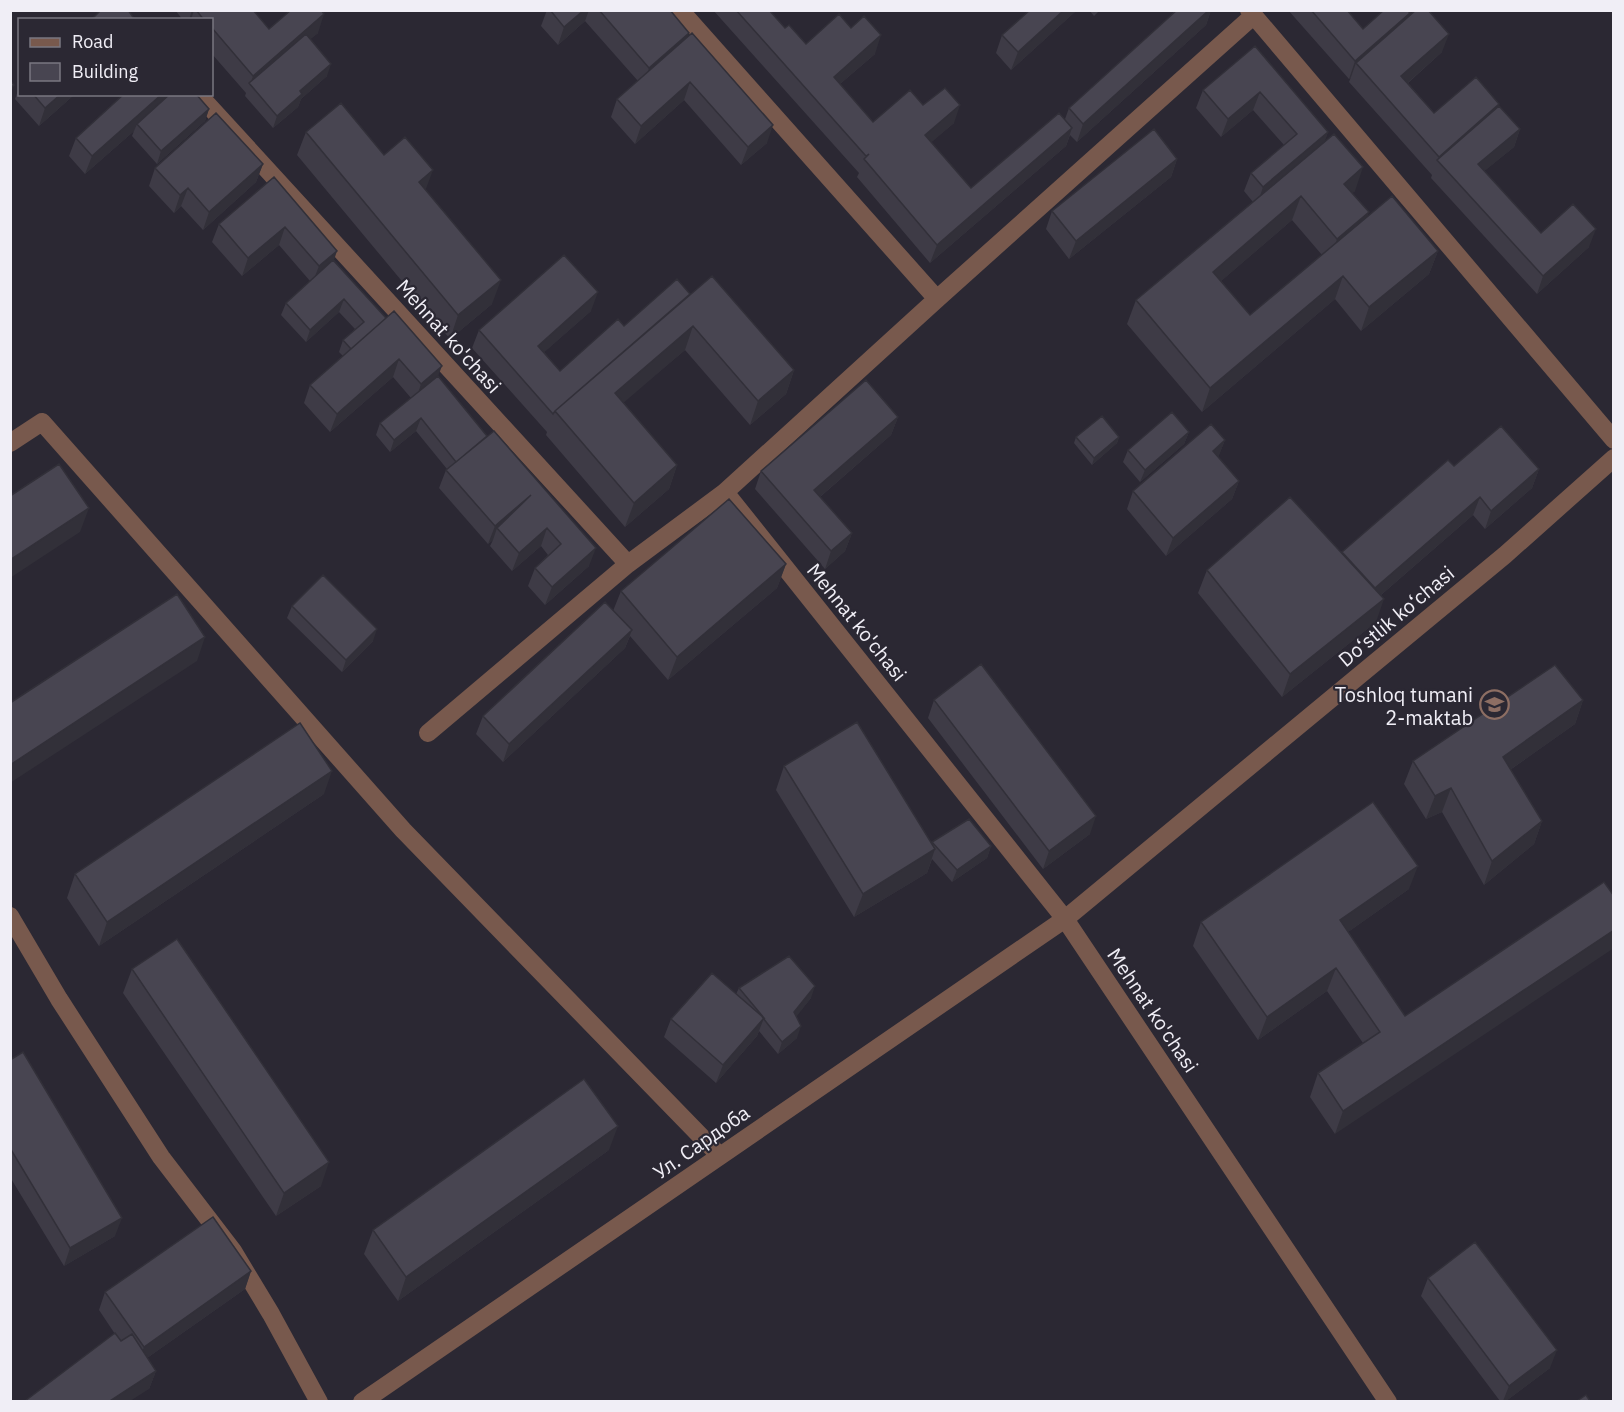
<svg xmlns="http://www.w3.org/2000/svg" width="1624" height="1412" font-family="'IBM Plex Sans',sans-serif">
	<rect width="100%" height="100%" fill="#2b2833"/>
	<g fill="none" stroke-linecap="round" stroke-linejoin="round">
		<!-- minor -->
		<path stroke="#78594d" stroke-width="18" d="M680 10 937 299
			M1249 10 1614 440
			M198 94 628 564 725 492 1065 919 1388 1402
			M10 443 42 422 403 830 720 1156
			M725 492 937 299 1253 16
			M428 733 628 564
			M10 916 59 999 161 1157 233 1251 271 1314 319 1402
			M362 1402 1065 919 1505 555 1614 458"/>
	</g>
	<!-- wall -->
	<path fill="#3e3b46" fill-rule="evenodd" d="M175 10H253L269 29 318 33 310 39 327 76 301 99 298 107 273 128 245 96 246 93 212 54V20H183Z
		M547 10H670L688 37 767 143 741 165 684 100 635 144 611 117 617 99 638 81 585 21 558 45 541 26Z
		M713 10H769L785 28 806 44 875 54 840 84 873 122 923 105 954 123 931 142 971 188 1065 119 1069 108 1174 13 1171 10H1211L1206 25 1077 142 1070 135 1066 146 930 263 857 177 859 173Z
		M1077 10 1011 70 996 53 1002 35Z
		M1089 10H1100L1094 16Z
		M1288 10H1347L1363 29 1410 13 1408 18 1442 52 1408 83 1434 113 1498 108 1520 129 1514 147 1484 171 1541 233 1589 247 1537 294 1431 178 1432 175 1349 82 1351 77 1349 79Z
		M1255 46 1328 132 1324 142 1355 191 1352 193 1368 216 1438 251 1429 274 1361 331 1335 299 1202 412 1127 324 1136 300 1253 202 1244 191 1251 173 1284 145 1253 110 1221 137 1196 108 1203 90ZM1292 220 1322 255 1250 315 1221 281Z
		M20 85V94H75L39 126 15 99Z
		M209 109 205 121 157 164 132 136 134 131 85 174 69 156 76 138Z
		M306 132 384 155 426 191 492 304 450 339 297 155Z
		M1177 159 1171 177 1069 259 1046 229 1052 211Z
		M263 164 256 182 203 230 181 206 174 213 149 186 155 168Z
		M274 177 334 260 438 376 589 566 545 605 528 586 535 568 548 555 541 546 512 571 490 546 493 540 488 544 439 488 446 470 447 469 416 431 390 452 376 435 380 423 411 398 393 377 330 432 304 403 310 385 343 356 339 352 343 340 355 329 339 312 306 342 281 315 286 303 310 281 279 245 242 276 212 242 219 224Z
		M690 294 794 370 786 394 750 425 685 350 623 402 677 465 669 489 625 527 546 435 547 432 472 348 479 330 591 311 544 352 560 371 624 326Z
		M898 417 891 435 820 497 852 533 845 551 825 569 755 489 761 471Z
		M1189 432 1184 444 1140 482 1123 462 1128 450Z
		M1076 437H1119L1117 443 1092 465 1074 443Z
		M1225 440 1218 457 1239 481 1232 499 1166 556 1127 509 1133 491Z
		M1454 466 1539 469 1532 488 1485 529 1473 515 1381 595 1376 622 1282 697 1198 593 1207 570 1341 552Z
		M786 564 777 588 668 680 630 636 625 648 503 762 476 734 483 716 613 611 621 591Z
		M292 606 373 641 342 672 287 618Z
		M934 700 1090 834 1043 869 928 718Z
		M1583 700 1575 724 1510 770 1542 821 1534 844 1484 885 1442 812 1426 819 1404 784 1413 761Z
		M784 766 932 843V842L991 846 987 858 952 882 932 859 927 873 854 917 776 790Z
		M324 794 99 946 67 898 75 874Z
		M1409 889 1348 932 1405 1016 1335 1134 1310 1097 1318 1073 1363 1043 1327 991 1258 1040 1193 946 1201 922Z
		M132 969 321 1186 276 1216 123 993Z
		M739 988 811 998 796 1016 797 1038 778 1054 759 1031 757 1036 716 1083 664 1037 671 1019 736 994Z
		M10 1060 115 1236 64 1266 10 1177Z
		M609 1150 398 1301 364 1254 373 1230Z
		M251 1271 245 1289 147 1358 156 1371 149 1389 115 1334 99 1310 105 1292Z
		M1428 1278 1550 1368 1506 1401H1500L1421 1296Z"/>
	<!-- shaded-wall -->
	<path fill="#323039" d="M192 10H194L191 20H189Z
		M584 10H589L585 21 558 45 564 27Z
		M1064 10H1077L1011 70 1018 52Z
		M1209 10H1211L1206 25 1077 142 1083 124Z
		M1410 13 1403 31 1356 63 1351 77 1349 79 1355 61Z
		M324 14 318 33 253 88 250 85 253 76Z
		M689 33 683 51 643 86 649 68Z
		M1449 34 1442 52 1395 94 1401 76Z
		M881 35 875 54 827 95 834 77Z
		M331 64 327 76 301 99 298 107 273 128 277 116 300 91Z
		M690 82 684 100 635 144 641 126Z
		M14 85 10 95V88Z
		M1260 92 1253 110 1221 137 1228 119Z
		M61 94H75L39 126 45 108Z
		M162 94H176L137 124 134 131 85 174 92 156Z
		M1499 104 1493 122 1438 160 1439 157Z
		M960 105 954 123 919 153 925 135Z
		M209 109 205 121 157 164 161 151Z
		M773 125 767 143 741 165 748 147Z
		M1072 128 1066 146 930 263 937 245Z
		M1520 129 1514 147 1471 182 1478 164Z
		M1328 132 1322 150 1257 205 1263 187Z
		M1177 159 1171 177 1069 259 1076 241Z
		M263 164 256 182 203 230 209 212Z
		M1363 167 1355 191 1335 208 1344 184Z
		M433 170 424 194 419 182Z
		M188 188 181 206 174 213 180 195Z
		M1301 196 1292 220 1205 295 1213 272Z
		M1369 212 1361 236 1329 263 1337 239Z
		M285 227 279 245 242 276 248 258Z
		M1596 229 1589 247 1537 294 1543 276Z
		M337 251 331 269 312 284 319 266Z
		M1438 251 1429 274 1361 331 1369 307Z
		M1343 276 1335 299 1202 412 1210 388Z
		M501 280 492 304 450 339 458 315Z
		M598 292 591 311 531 364 538 346Z
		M344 299 339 312 306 342 310 330Z
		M693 326 685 350 607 417 615 393Z
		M399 359 393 377 330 432 337 414Z
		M442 366 435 384 415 402 421 384Z
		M794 370 786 394 750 425 758 401Z
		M898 417 891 435 807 508 814 490Z
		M421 418 416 431 390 452 394 440Z
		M1189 432 1184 444 1140 482 1145 470Z
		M1119 437 1117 443 1092 465 1094 458Z
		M1225 440 1218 458 1213 451Z
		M677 465 669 489 625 527 634 503Z
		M1539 469 1532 488 1485 529 1491 511Z
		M1239 481 1232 499 1166 556 1173 538Z
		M531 495 497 528 493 540 488 544 495 526Z
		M1480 497 1473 515 1367 607 1374 589Z
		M89 508 80 532 10 578V560Z
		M547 528 541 546 512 571 519 553Z
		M852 533 845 551 825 569 831 551Z
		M596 548 589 566 545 605 552 587Z
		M786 564 777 588 668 680 677 657Z
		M1384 599 1376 622 1282 697 1290 674Z
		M377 629 373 641 342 672 346 660Z
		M632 630 625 648 503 762 509 744Z
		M205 637 197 661 10 783V765Z
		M1583 700 1575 724 1494 781 1503 757Z
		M332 771 324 794 99 946 107 922Z
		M1451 788 1442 812 1426 819 1435 796Z
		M1096 816 1090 834 1043 869 1049 851Z
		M1542 821 1534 844 1484 885 1492 861Z
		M991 846 987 858 952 882 957 870Z
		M935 849 927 873 854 917 863 894Z
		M1418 866 1409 889 1331 944 1340 920Z
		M1614 930V948L1335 1134 1343 1111Z
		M1336 968 1327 991 1258 1040 1267 1017Z
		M815 986 811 998 790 1025 794 1012Z
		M764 1018 757 1036 716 1083 723 1065Z
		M801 1026 797 1038 778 1054 782 1042Z
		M618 1126 609 1150 398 1301 406 1277Z
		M329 1162 321 1186 276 1216 284 1193Z
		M122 1218 115 1236 64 1266 70 1248Z
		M251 1271 245 1289 137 1365 144 1347Z
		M1557 1350 1550 1368 1506 1401H1503L1509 1386Z
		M156 1371 149 1389 130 1401H110Z"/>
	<!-- building -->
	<path fill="#484551" stroke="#323039" stroke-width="1.5" d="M101 10H128L135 20H91Z
		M196 10H253L269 29 291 10H321L324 14 253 76 212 28V20H204Z
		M550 10H584L564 27Z
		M599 10H670L689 33 649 68Z
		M736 10H769L785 28 789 25 806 44 839 14 851 28 864 16 881 35 834 77 873 122 910 90 923 105 945 88 960 105 925 135 971 188 1059 113 1072 128 937 245 864 159 869 154 866 156Z
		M1030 10H1064L1018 52 1002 35Z
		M1177 10H1209L1083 124 1069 108Z
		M1311 10H1347L1363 29 1384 10H1407L1410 13 1355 61Z
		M1416 10H1428L1449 34 1401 76 1434 113 1476 77 1499 104 1439 157 1356 63Z
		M692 33 773 125 748 147 690 82 641 126 617 99Z
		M306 34 331 64 300 91 302 94 277 116 249 83Z
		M1255 46 1328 132 1263 187 1251 173 1297 134 1260 92 1228 119 1203 90Z
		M10 80 14 85 10 88Z
		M33 94H61L45 108Z
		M124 94H162L92 156 76 138Z
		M170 94H196L209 109 161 151 137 124Z
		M341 103 384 155 405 137 433 170 419 182 501 280 458 315 306 132Z
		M1499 106 1520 129 1478 164 1541 233 1573 204 1596 229 1543 276 1437 160Z
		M216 113 263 164 209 212 188 188 180 195 155 168Z
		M1154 129 1177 159 1076 241 1052 211Z
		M1334 134 1363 167 1344 184 1369 212 1337 239 1301 196 1213 272 1250 315 1392 196 1438 251 1369 307 1343 276 1210 388 1136 300Z
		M274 177 337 251 319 266 285 227 248 258 219 224Z
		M564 255 598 292 538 346 560 371 618 319 624 326 677 279 690 294 555 411 553 414 479 330Z
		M333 260 386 318 351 349 343 340 364 322 344 299 310 330 286 303Z
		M712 276 794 370 758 401 693 326 615 393 677 465 634 503 555 411Z
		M394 311 442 366 421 384 399 359 337 414 310 385Z
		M438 376 487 436 456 462 421 418 394 440 380 423Z
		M866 380 898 417 814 490 852 533 831 551 761 471Z
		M1172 412 1189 432 1145 470 1128 450Z
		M1102 416 1119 437 1094 458 1076 437Z
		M1211 424 1225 440 1213 451 1239 481 1173 538 1133 491Z
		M1501 426 1539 469 1491 511 1480 497 1375 588 1342 552 1448 460 1454 466Z
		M494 431 596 548 552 587 535 568 561 544 547 528 519 553 497 528 531 495 495 526 446 470Z
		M59 464 89 508 10 560V496Z
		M1290 497 1384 599 1290 674 1207 570Z
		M729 499 786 564 677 657 621 591Z
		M323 575 377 629 346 660 292 606Z
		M177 594 205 637 10 765V703Z
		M605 602 632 630 509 744 483 716Z
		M981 664 1096 816 1049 851 934 700Z
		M1555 665 1583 700 1503 757 1542 821 1492 861 1451 788 1435 796 1413 761Z
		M857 722 935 849 863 894 784 766Z
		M300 723 332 771 107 922 75 874Z
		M1373 802 1418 866 1340 920 1405 1016 1604 882 1614 896V930L1343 1111 1318 1073 1380 1032 1336 968 1267 1017 1201 922Z
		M969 819 991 846 957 870 932 842Z
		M177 939 329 1162 284 1193 132 969Z
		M789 956 815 986 794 1012 801 1026 782 1042 763 1018H764L739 988Z
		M712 973 764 1018 723 1065 671 1019Z
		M23 1052 122 1218 70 1248 10 1148V1060Z
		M584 1079 618 1126 406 1277 373 1230Z
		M213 1217 251 1271 144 1347 105 1292Z
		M1475 1242 1557 1350 1509 1386 1428 1278Z
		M115 1333 121 1341 132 1334 156 1371 110 1401H25Z
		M1586 1395 1590 1401H1577Z"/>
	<!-- icons -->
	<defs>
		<symbol id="school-ring" viewBox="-11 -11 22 22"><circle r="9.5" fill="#2b2833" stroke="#8d6e63" stroke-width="1.5"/><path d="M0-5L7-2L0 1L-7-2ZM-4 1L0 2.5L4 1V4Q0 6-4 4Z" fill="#8d6e63"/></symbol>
	</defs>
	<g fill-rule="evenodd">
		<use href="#school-ring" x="1478" y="688" width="33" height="33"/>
	</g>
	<g text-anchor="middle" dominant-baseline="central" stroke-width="4.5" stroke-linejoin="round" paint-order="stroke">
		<!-- street labels -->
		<g font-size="20" fill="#f0eef6" stroke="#2b2833">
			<text transform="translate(449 336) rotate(48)">Mehnat ko'chasi</text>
			<text transform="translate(1396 616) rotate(-40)">Do‘stlik ko‘chasi</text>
			<text transform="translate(857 622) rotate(51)">Mehnat ko'chasi</text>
			<text transform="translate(1153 1010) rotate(56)">Mehnat ko'chasi</text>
			<text transform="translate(701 1142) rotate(-35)">Ул. Сардоба</text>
		</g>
		<!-- poi labels -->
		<g font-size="20" fill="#f0eef6" stroke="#2b2833" text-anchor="end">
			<text x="1473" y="694">Toshloq tumani<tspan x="1473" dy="23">2-maktab</tspan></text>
		</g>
	</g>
	<!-- border -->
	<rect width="1624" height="1412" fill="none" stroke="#f0eef6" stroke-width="24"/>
	<!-- legend -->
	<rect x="18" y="18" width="195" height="78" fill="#2b2833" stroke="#7a7781" stroke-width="1.5"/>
	<rect x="30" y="38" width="30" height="9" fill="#78594d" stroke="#7a7781" stroke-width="1.5"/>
	<text x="72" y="48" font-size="18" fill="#f0eef6">Road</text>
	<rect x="30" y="63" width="30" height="18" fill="#484551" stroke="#7a7781" stroke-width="1.5"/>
	<text x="72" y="78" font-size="18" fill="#f0eef6">Building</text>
</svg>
